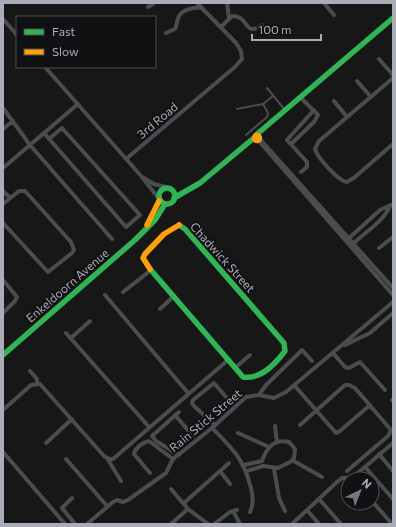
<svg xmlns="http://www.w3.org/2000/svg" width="396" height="527" font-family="Commissioner,sans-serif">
	<rect width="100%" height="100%" fill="#171717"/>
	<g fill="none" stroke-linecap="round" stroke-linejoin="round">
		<!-- lane -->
		<path stroke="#4b4c50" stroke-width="2" d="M267 88 285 110
			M237 109 263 104 273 96
			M246 135 267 117 268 113 263 104"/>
		<!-- street -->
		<path stroke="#4b4c50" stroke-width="4" d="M227 3 229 18
			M324 3 334 15
			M148 7 154 3
			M3 19 17 35
			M221 27 232 16C250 16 244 38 262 25
			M166 33 175 29C177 25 177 20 179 16 183 9 195 7 202 8
			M379 59 393 75
			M45 67 142 177 159 199
			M393 78 319 141 315 149C317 157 338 181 347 182L355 177 393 144
			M357 81 371 97
			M334 101 347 117
			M3 108 30 145 112 239
			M3 129 13 121
			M44 133 126 227 140 215 62 128 49 139
			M259 138 393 288
			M258 140 393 295
			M291 144 314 122 318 115 301 98
			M126 159 236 66 242 59 241 51 236 43 197 3
			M3 168 78 104
			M301 172 307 167V162L287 140 314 110
			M144 178 154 184 170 188
			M3 191 10 198
			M3 204 19 191H25L71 242 74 250 72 253 48 272 3 223
			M348 239 380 210 393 204
			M353 244C364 233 384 221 390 206
			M379 248 393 237
			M3 280 17 297 15 301 3 313
			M123 292 151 270
			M105 295 188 393
			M160 309 174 296
			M66 333 149 427
			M71 338 90 321
			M345 345 370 333 393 313
			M333 353 345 367 349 368 360 362 385 390
			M235 368 250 355
			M30 371 37 379V384
			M294 385 336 433 340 431 370 405
			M259 395 266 385 302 350 312 361
			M392 400 393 401
			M3 410 31 385 40 384 104 456 109 459H113L228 360
			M175 415 193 436
			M215 425 194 406 192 403 193 400 214 383 232 404
			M300 425 345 385H349L355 388 391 430 388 436 347 471
			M275 426 277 442
			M212 428C233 449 243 458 251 488 253 496 254 504 250 512
			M238 433 269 447
			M46 443 72 419
			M3 452 65 524
			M379 454 393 471
			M179 455 156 441 152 436 179 412
			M107 458 121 481
			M66 459 107 506
			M292 460 322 477
			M244 465 262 461C266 449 274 438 289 442L295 449 294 458 290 462 278 468 263 466 247 471
			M365 467 393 499
			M274 469 279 498 285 511
			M220 471 230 484
			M150 473 134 454C135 448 143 442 149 441L173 459
			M171 489 188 509 208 524
			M72 498 62 508 75 524
			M319 499 341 524
			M372 501 392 524
			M184 503 229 463
			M307 510 319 524
			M233 511 240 524
			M87 524 113 502 117 500 123 502 128 500 166 473 173 459 212 428 246 397 259 395 274 398 286 392 393 302
			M171 524 188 509
			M214 524 230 512 237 510
			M292 524 337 482 342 478H352L393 443"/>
		<!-- fast -->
		<path stroke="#30b455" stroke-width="5.5" d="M256 135 393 18
			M159 196a8 8 0 1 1 16 0a8 8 0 1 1-16 0Z
			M174 198 200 183 255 137
			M150 269 243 377C260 380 276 363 285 351L284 343 185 229 179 225
			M3 355 135 240 155 220 165 204"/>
		<!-- slow -->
		<path stroke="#ff9f0a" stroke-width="5.5" d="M254.5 138a2.5 2.5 0 1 1 5 0a2.5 2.5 0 1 1-5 0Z
			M147 225 159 201
			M150 269 143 258 145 254 164 234 179 225"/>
	</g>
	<g text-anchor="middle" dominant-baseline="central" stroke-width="4" stroke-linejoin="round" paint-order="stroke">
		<!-- street labels -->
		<g font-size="12" fill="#a8adb8" stroke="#111113">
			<text transform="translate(157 120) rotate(-40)">3rd Road</text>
			<text transform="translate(223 257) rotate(48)">Chadwick Street</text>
			<text transform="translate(67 285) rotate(-41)">Enkeldoorn Avenue</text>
			<text transform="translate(205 420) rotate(-40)">Rain Stick Street</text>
		</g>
	</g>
	<!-- border -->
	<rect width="396" height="527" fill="none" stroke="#a8adb8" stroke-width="8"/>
	<!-- legend -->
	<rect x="16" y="16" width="140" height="52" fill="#111113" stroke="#4d4f55"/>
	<rect x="24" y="29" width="20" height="6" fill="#30b455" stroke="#4d4f55"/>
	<text x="52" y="36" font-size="12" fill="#a8adb8">Fast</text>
	<rect x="24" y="49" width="20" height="6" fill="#ff9f0a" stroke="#4d4f55"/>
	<text x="52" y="56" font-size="12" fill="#a8adb8">Slow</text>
	<!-- north arrow -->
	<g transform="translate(360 491) rotate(43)"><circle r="19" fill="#111113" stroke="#4d4f55"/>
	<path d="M0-3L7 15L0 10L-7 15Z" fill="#757880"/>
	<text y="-6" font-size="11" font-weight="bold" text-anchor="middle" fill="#a8adb8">N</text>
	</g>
	<!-- scale -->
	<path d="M252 34v6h69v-6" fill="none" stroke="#a8adb8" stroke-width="2"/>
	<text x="258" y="34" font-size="12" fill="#a8adb8" stroke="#111113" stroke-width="3" paint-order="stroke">100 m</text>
</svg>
